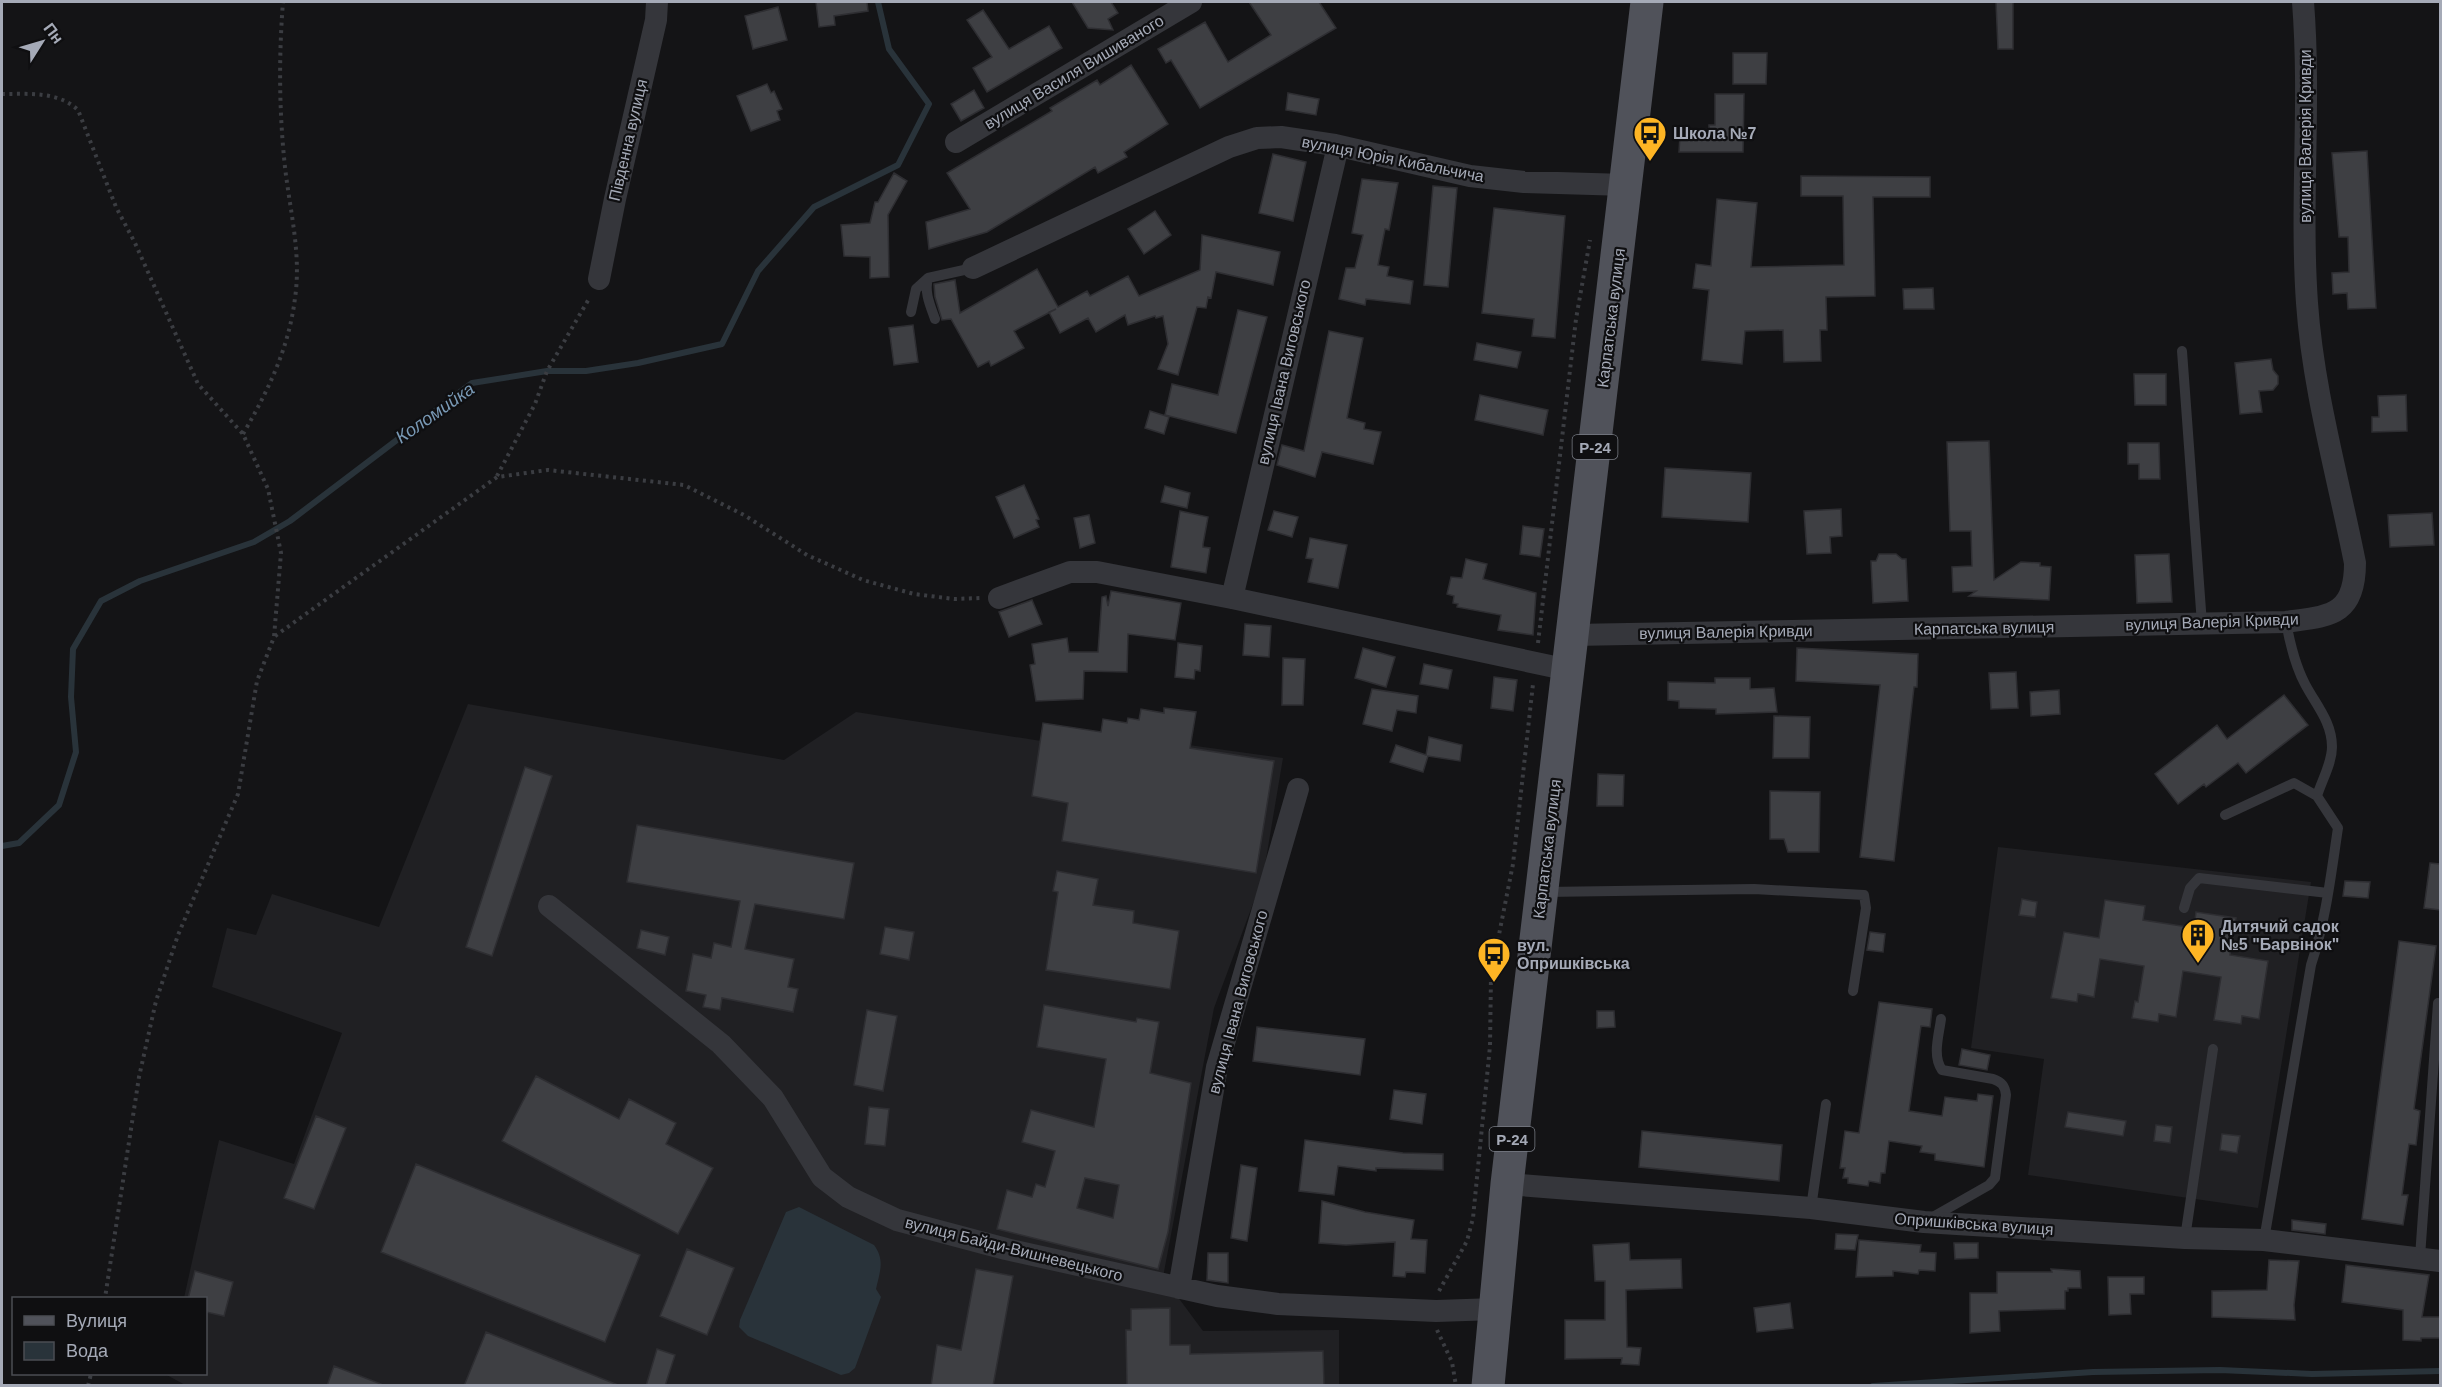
<svg xmlns="http://www.w3.org/2000/svg" width="2442" height="1387" font-family="Helvetica,sans-serif">
	<rect width="100%" height="100%" fill="#141416"/>
	<!-- built -->
	<path fill="#202023" d="M468 704 784 760 856 712 1092 749 1102 733 1283 758 1263 877 1214 1008 1163 1277 1203 1331 1339 1330V1385L187 1386 165 1374H206V1298H184L219 1140 294 1164 342 1033 212 987 227 928 256 935 272 894 379 927Z
		M1998 847 2311 882 2258 1208 2028 1175 2044 1059 1971 1048Z"/>
	<!-- water -->
	<path fill="#29333a" d="M799 1207 874 1245C885 1260 880 1271 876 1289L881 1297 855 1368 849 1373 841 1375 748 1336 739 1327 740 1320 786 1212Z"/>
	<g fill="none" stroke-linecap="round" stroke-linejoin="round">
		<!-- stream -->
		<path stroke="#29333a" stroke-width="6" d="M2 846 19 843 59 805 76 752 71 697 73 649 101 601 140 581 254 542 290 521 472 383 547 371H586L638 363 722 344 758 271 814 207 898 165 929 104 889 49 878 2
			M1873 1386 2093 1372 2220 1370 2312 1374 2440 1371"/>
	</g>
	<!-- building -->
	<path fill="#3e3f43" stroke="#2e2e32" stroke-width="1.5" fill-rule="evenodd" d="M816 2H867L868 11 834 16 835 25 819 27Z
		M1072 2H1111L1118 13 1108 19 1113 30 1088 28Z
		M1249 2H1319L1336 28 1200 108 1171 60 1166 63 1158 49 1205 22 1228 62 1271 35Z
		M1996 2H2013V49H1998Z
		M778 7 787 40 753 49 745 16Z
		M983 10 1009 49 1049 26 1062 48 987 92 973 68 992 57 967 20Z
		M1733 53H1767L1766 84H1733Z
		M1131 65 1168 124 1124 152 1127 157 1098 173 1095 167 987 232 929 249 926 222 970 209 947 173 1052 111 1050 108 1097 80 1100 85Z
		M767 84 771 93 774 91 782 109 777 111 780 120 751 131 737 96Z
		M974 90 984 108 961 121 951 104Z
		M1288 93 1319 99 1316 115 1286 110Z
		M1715 94H1744L1743 152H1679L1680 135 1709 136V125H1715Z
		M2367 151 2376 308 2348 309 2347 293 2333 294 2332 273 2349 272 2348 237H2339L2332 153Z
		M1273 154 1306 162 1293 221 1259 213Z
		M894 173 907 181 888 215 889 277 870 278V257L844 256 841 225 870 223 875 202H878Z
		M1801 176 1930 177V197H1873L1875 296 1826 297 1827 330H1820L1821 361 1784 362 1783 330 1745 331 1742 364 1702 360 1709 290 1693 288 1696 264 1711 266 1717 199 1757 203 1751 267 1844 265 1843 196H1801Z
		M1362 179 1398 183 1389 230 1385 229 1378 265 1389 267 1387 276 1413 281 1410 304 1366 299 1365 305 1339 299 1346 268H1355L1363 235 1352 233Z
		M1433 186 1457 188 1448 287 1424 285Z
		M1494 208 1565 216 1555 338 1532 336 1534 319 1482 313Z
		M1155 211 1171 235 1144 254 1128 229Z
		M1202 235 1280 252 1273 285 1216 272 1211 298 1208 297 1206 308 1197 307 1178 375 1158 369 1168 344 1163 316 1156 318 1155 316 1128 325 1125 315 1096 332 1088 318 1060 333 1049 312 1056 309 1014 331 1024 348 991 366 989 361 978 367 951 319 942 320 935 297 934 284 955 280 960 313 1037 269 1058 307 1087 291 1090 296 1128 276 1139 296 1200 270Z
		M1933 288 1934 309H1904L1903 289Z
		M1238 310 1267 317 1236 433 1165 415 1172 384 1218 395Z
		M913 325 918 362 894 365 889 328Z
		M1329 331 1363 338 1347 418 1365 423 1364 429 1381 432 1373 464 1322 452 1315 477 1277 465 1282 445 1304 451Z
		M1477 343 1521 352 1517 368 1474 360Z
		M2271 359 2273 370 2278 376V384L2273 390 2259 391 2262 412 2240 414 2235 363Z
		M2134 374H2166V405H2135Z
		M1480 395 1548 410 1543 435 1475 420Z
		M2406 395 2407 431 2372 432V417H2379L2378 396Z
		M1150 411 1169 417 1164 434 1145 428Z
		M1989 441 1994 580 2021 562 2040 563V566L2051 567 2049 600 1969 596 1976 591 1953 592 1952 567 1972 566 1971 531H1950L1947 442Z
		M2128 443H2159L2160 479H2139V464H2128Z
		M1665 468 1751 473 1748 522 1662 517Z
		M1024 485 1039 519 1036 520 1039 527 1014 538 996 497Z
		M1165 486 1190 493 1187 508 1161 502Z
		M1841 509 1842 536 1830 537 1831 553 1807 554 1804 511Z
		M1180 511 1208 517 1203 544V547L1210 548 1206 573 1171 567Z
		M1274 511 1298 517 1292 537 1268 530Z
		M2432 513 2434 545 2390 547 2388 515Z
		M1089 515 1095 543 1080 548 1074 518Z
		M1523 526 1544 529 1540 557 1520 554Z
		M1310 538 1347 545 1338 588 1308 582 1313 559 1306 558Z
		M1879 554H1896L1902 559H1906L1908 601 1873 603 1871 561H1876Z
		M2169 554 2172 602 2137 603 2135 555Z
		M1466 559 1487 564 1483 579 1536 593 1533 635 1498 630 1501 615 1457 607 1458 604 1453 603 1454 596 1447 594 1451 577 1462 578Z
		M1111 591 1181 603 1175 640 1128 634 1127 672 1084 671 1083 699 1036 701 1030 665 1035 664 1032 644 1067 638 1069 652H1098L1102 597 1106 596 1108 606Z
		M1032 600 1042 624 1009 637 999 612Z
		M1245 624 1271 626 1269 657 1243 655Z
		M1178 643 1202 646 1200 671 1195 670 1194 679 1175 677Z
		M1363 648 1395 657 1386 687 1355 678Z
		M1797 648 1918 654 1917 687H1914L1894 861 1860 857 1880 685 1796 681Z
		M1283 658 1305 659 1303 705H1282Z
		M1424 664 1452 670 1448 689 1420 684Z
		M2016 672 2018 708 1991 709 1989 673Z
		M1494 677 1517 680 1513 711 1491 708Z
		M1715 678H1750V689L1774 688 1777 712 1716 714V709L1679 708V701L1668 700V682L1715 683Z
		M1372 689 1418 696 1416 713 1397 710 1392 731 1363 724Z
		M2059 690 2060 714 2031 716 2030 692Z
		M2284 695 2308 725 2246 773 2238 763 2206 787 2204 784 2178 804 2155 774 2217 725 2227 739Z
		M1164 708 1196 712 1190 748 1274 761 1256 873 1062 841 1068 803 1032 796 1043 723 1101 732 1103 719 1127 723 1128 718 1139 720 1141 709 1164 713Z
		M1774 716 1810 717 1809 758H1773Z
		M1429 737 1462 745 1460 761 1428 756 1423 772 1390 762 1396 745 1426 755Z
		M525 767 552 776 492 956 466 947Z
		M1598 774 1624 775 1623 806H1597Z
		M1770 791 1820 792 1819 852H1788L1784 839H1770Z
		M637 825 854 863 844 919 755 904 745 949 794 959 788 987 798 989 793 1012 722 998 720 1010 703 1007 706 995 686 991 693 954 711 958 714 943 731 947 740 901 627 882Z
		M2430 863 2440 864V910L2424 908Z
		M1057 871 1098 879 1093 905 1134 911 1133 923 1179 931 1170 989 1046 970 1058 892 1053 891Z
		M2345 881 2370 882 2368 898 2343 896Z
		M2022 899 2037 902 2035 917 2019 915Z
		M2105 900 2145 906 2143 920 2194 928 2196 912 2236 918 2230 955 2268 961 2259 1019 2242 1016 2241 1024 2214 1020 2221 977 2183 971 2176 1017 2159 1014 2158 1022 2132 1018 2135 1001 2138 1002 2144 966 2100 959 2094 997 2078 994 2077 1002 2051 998 2064 932 2099 938Z
		M885 927 914 932 909 960 880 954Z
		M641 930 669 937 665 955 637 948Z
		M1870 932 1885 934 1883 952 1867 950Z
		M2399 941 2436 946 2414 1109 2420 1111 2416 1145 2409 1144 2402 1195H2408L2403 1225 2362 1219Z
		M1879 1002 1932 1009 1930 1027 1921 1026 1909 1111 1942 1116 1945 1097 1977 1101 1978 1094 1993 1096 1984 1167 1935 1160V1154L1920 1152 1922 1146 1889 1141 1885 1173H1881L1880 1183 1869 1181 1868 1186 1848 1183V1178H1843L1845 1168H1840L1845 1131 1859 1133Z
		M1044 1005 1136 1022 1137 1018 1159 1022 1150 1073 1191 1083 1168 1232 1158 1269 997 1229 1007 1190 1032 1197 1036 1184 1045 1187 1055 1151 1022 1142 1031 1110 1094 1127 1106 1059 1037 1047ZM1085 1178 1119 1185 1113 1218 1077 1208Z
		M867 1010 897 1016 883 1091 854 1085Z
		M1597 1011H1614L1615 1027 1597 1028Z
		M1257 1027 1365 1039 1360 1075 1253 1061Z
		M1962 1049 1990 1055 1987 1070 1959 1065Z
		M536 1076 619 1119 629 1099 676 1123 666 1144 713 1168 678 1234 502 1141Z
		M1394 1090 1426 1094 1422 1124 1390 1119Z
		M869 1107 889 1109 885 1146 865 1144Z
		M2068 1112 2126 1121 2123 1136 2065 1127Z
		M316 1116 346 1128 314 1209 284 1198Z
		M2156 1125 2172 1127 2170 1143 2154 1141Z
		M1642 1131 1782 1145 1779 1181 1639 1167Z
		M2222 1134 2240 1136 2237 1153 2220 1150Z
		M1305 1140 1403 1153 1443 1154V1170L1376 1168V1171L1338 1166 1334 1195 1299 1191Z
		M416 1164 640 1255 605 1342 381 1252Z
		M1241 1165 1257 1168 1247 1241 1231 1238Z
		M1322 1201 1365 1212 1414 1220 1411 1239 1427 1240 1425 1273 1406 1272 1405 1277 1393 1276 1395 1242 1346 1245 1319 1243Z
		M2292 1220 2326 1224 2325 1234 2292 1230Z
		M1836 1234 1858 1235 1855 1250 1835 1249Z
		M1859 1240 1921 1245 1920 1252 1936 1253 1935 1271 1919 1270 1918 1274 1893 1271V1276L1856 1277Z
		M1629 1243 1630 1260 1681 1259 1682 1288 1626 1290 1627 1347 1641 1348 1639 1365 1621 1364 1622 1358 1565 1359V1320H1605V1281H1595L1593 1245Z
		M1954 1243H1978V1258L1955 1259Z
		M687 1249 734 1268 707 1335 660 1316Z
		M1208 1253H1228V1283L1207 1280Z
		M2269 1260 2299 1261 2294 1305 2295 1320 2212 1317V1291L2267 1290Z
		M2346 1265 2429 1275 2422 1317H2440V1338H2421V1341L2403 1340V1310L2342 1302Z
		M976 1269 1013 1276 993 1386H931L937 1345 961 1350Z
		M2051 1269 2080 1271 2081 1288H2068V1291H2065V1309L1999 1311 2000 1331 1970 1333V1293H1997V1272H2052Z
		M195 1271 233 1282 224 1316 206 1312V1299H188Z
		M2108 1277H2144V1294H2130L2131 1314 2109 1315Z
		M1790 1303 1793 1328 1757 1332 1754 1308Z
		M1170 1308V1345H1190V1354L1323 1351 1324 1386H1127L1126 1330H1131V1309Z
		M486 1332 618 1385V1386H464Z
		M657 1349 675 1355 665 1386H646Z
		M334 1366 381 1384V1386H327Z"/>
	<g fill="none" stroke-linecap="round" stroke-linejoin="round">
		<!-- path -->
		<path stroke="#3b3d42" stroke-width="4" stroke-dasharray="3 4.5" stroke-linecap="butt" d="M2 94C28 94 58 91 78 110L116 207 135 243 198 384 243 434 268 489 281 553 274 637 257 681 238 794 178 935 156 1001 139 1077 105 1298
			M243 434C268 391 289 348 295 298 302 251 288 204 284 157 279 106 279 53 283 2
			M497 476 535 404 547 371 590 297
			M275 636 497 477 548 470 684 485 744 515 807 555 863 580 914 594 954 599 981 598
			M1538 643 1576 319 1590 240
			M1439 1291 1467 1241 1473 1218 1490 1046 1491 975 1513 864 1533 684
			M1437 1330 1452 1362 1456 1386
			M88 1386 91 1374"/>
		<!-- lane -->
		<path stroke="#35363b" stroke-width="10" d="M911 312 916 289 927 279
			M935 319C930 305 924 292 928 278L973 268
			M2182 351 2202 624
			M2286 622C2290 644 2295 665 2305 684 2316 705 2332 722 2332 747 2332 763 2322 780 2317 796
			M2225 815 2294 783 2317 796 2338 828C2331 874 2326 920 2311 965L2264 1240
			M1545 892 1754 889 1864 895 1866 908 1853 991
			M2184 908 2190 888 2199 878 2328 893
			M1811 1208 1826 1104
			M1931 1218 1989 1185 1995 1178 2006 1095C2005 1086 2002 1082 1993 1079L1942 1070C1932 1056 1939 1035 1941 1019
			M2185 1238 2213 1049
			M2420 1257 2438 1003"/>
		<!-- street -->
		<path stroke="#35363b" stroke-width="22" d="M956 142 1191 2
			M973 268 1229 147 1257 138 1281 137 1335 145 1470 176 1524 182 1626 185
			M599 279 615 199 656 20 657 2
			M999 598 1070 572H1097L1232 598 1569 670
			M1232 598 1338 146
			M1573 635 2286 622C2328 616 2355 617 2355 563 2338 477 2313 390 2307 303 2300 203 2311 102 2303 2
			M549 906 721 1044 773 1098 822 1177 848 1197 897 1220 1006 1249 1217 1296 1278 1304 1436 1311 1496 1309
			M1507 1184 1811 1208 1924 1222 2185 1238 2264 1240 2440 1261
			M1179 1288 1217 1067 1298 789"/>
		<!-- primary -->
		<path stroke="#50525a" stroke-width="33" d="M1488 1386 1507 1184 1647 2"/>
	</g>
	<!-- icons -->
	<defs>
		<symbol id="bus-pin" viewBox="-11 -11 22 30"><path d="M0 17L-7.5 6A9.5 9.5 0 1 1 7.5 6Z" fill="#feb524" stroke="#0f0f11"/><path d="M-5-6H5V4H4V6H2V4H-2V6H-4V4H-5ZM-3.5-4V0h7V-4ZM-3.5 1.2v1.5H-2V1.2ZM2 1.2v1.5H3.5V1.2Z" fill="#111"/></symbol>
		<symbol id="building-pin" viewBox="-11 -11 22 30"><path d="M0 17L-7.5 6A9.5 9.5 0 1 1 7.5 6Z" fill="#feb524" stroke="#0f0f11"/><path d="M-4-6H4V6H1V3H-1V6H-4ZM-2.5-4.3h1.7v1.8h-1.7ZM.8-4.3h1.7v1.8H.8ZM-2.5-1h1.7V.8h-1.7ZM.8-1h1.7V.8H.8Z" fill="#111"/></symbol>
	</defs>
	<g fill-rule="evenodd">
		<use href="#bus-pin" x="1631" y="114" width="38" height="52"/>
		<use href="#building-pin" x="2179" y="916" width="38" height="52"/>
		<use href="#bus-pin" x="1475" y="935" width="38" height="52"/>
	</g>
	<g text-anchor="middle" dominant-baseline="central" stroke-width="4.5" stroke-linejoin="round" paint-order="stroke">
		<!-- shield labels -->
		<g fill="#0f0f11" stroke="#787c85" stroke-width="1.5">
			<rect x="1572.5" y="435" width="45" height="24" rx="4.5"/>
			<rect x="1489.5" y="1127" width="45" height="24" rx="4.5"/>
		</g>
		<g font-size="15" font-weight="bold" fill="#a5aab7">
			<text x="1595" y="447">Р-24</text>
			<text x="1512" y="1139">Р-24</text>
		</g>
		<!-- street labels -->
		<g font-size="16" fill="#a5aab7" stroke="#0f0f11">
			<text transform="translate(1074 72) rotate(-31)">вулиця Василя Вишиваного</text>
			<text transform="translate(2305 136) rotate(-90)">вулиця Валерія Кривди</text>
			<text transform="translate(628 140) rotate(-77)">Південна вулиця</text>
			<text transform="translate(1393 159) rotate(11)">вулиця Юрія Кибальчича</text>
			<text transform="translate(1611 318) rotate(-83)">Карпатська вулиця</text>
			<text transform="translate(1284 372) rotate(-77)">вулиця Івана Виговського</text>
			<text transform="translate(2212 622) rotate(-2)">вулиця Валерія Кривди</text>
			<text transform="translate(1984 628) rotate(-1)">Карпатська вулиця</text>
			<text transform="translate(1726 632) rotate(-1)">вулиця Валерія Кривди</text>
			<text transform="translate(1547 849) rotate(-83)">Карпатська вулиця</text>
			<text transform="translate(1238 1002) rotate(-75)">вулиця Івана Виговського</text>
			<text transform="translate(1974 1224) rotate(4)">Опришківська вулиця</text>
			<text transform="translate(1014 1249) rotate(14)">вулиця Байди-Вишневецького</text>
		</g>
		<!-- poi labels -->
		<g font-size="16" font-weight="bold" fill="#a5aab7" stroke="#0f0f11" text-anchor="start">
			<text x="1673" y="133">Школа №7</text>
			<text x="2221" y="926">Дитячий садок<tspan x="2221" dy="18">№5 "Барвінок"</tspan></text>
			<text x="1517" y="945">вул.<tspan x="1517" dy="18">Опришківська</tspan></text>
		</g>
		<!-- water labels -->
		<g font-size="18" font-style="italic" fill="#7999b5" stroke="#0f0f11">
			<text transform="translate(435 413) rotate(-35)">Коломийка</text>
		</g>
	</g>
	<!-- border -->
	<rect width="2442" height="1387" fill="none" stroke="#a5aab7" stroke-width="6"/>
	<!-- legend -->
	<rect x="12" y="1297" width="195" height="78" fill="#0f0f11" stroke="#4b4d53" stroke-width="1.5"/>
	<rect x="24" y="1316" width="30" height="9" fill="#50525a" stroke="#4b4d53" stroke-width="1.5"/>
	<text x="66" y="1327" font-size="18" fill="#a5aab7">Вулиця</text>
	<rect x="24" y="1342" width="30" height="18" fill="#29333a" stroke="#4b4d53" stroke-width="1.5"/>
	<text x="66" y="1357" font-size="18" fill="#a5aab7">Вода</text>
	<!-- north arrow -->
	<g transform="translate(42 42) rotate(53)" stroke="#0f0f11" stroke-width="4.5" paint-order="stroke">
	<path d="M0-4.5L10 22L0 15L-10 22Z" fill="#a5aab7"/>
	<text y="-9" font-size="16" font-weight="bold" text-anchor="middle" fill="#a5aab7">Пн</text>
	</g>
</svg>
